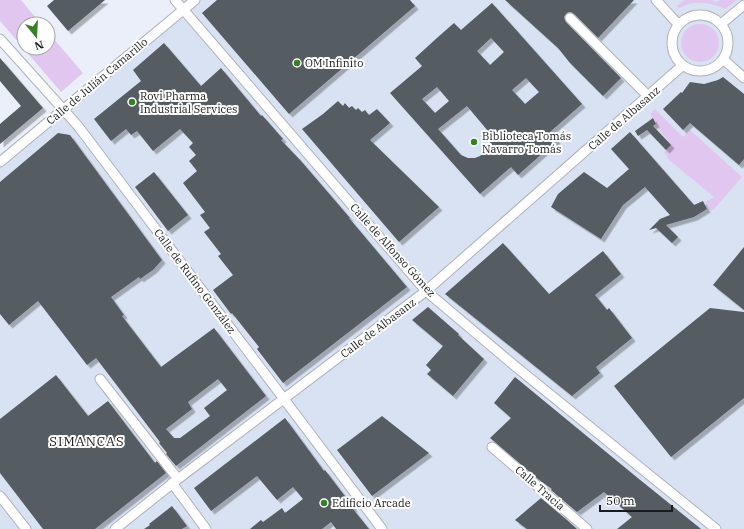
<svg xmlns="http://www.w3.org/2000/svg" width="744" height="529" font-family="'IBM Plex Serif',serif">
	<defs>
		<filter id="shadow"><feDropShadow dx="3.5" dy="3.5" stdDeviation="0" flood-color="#0004"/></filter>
	</defs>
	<rect width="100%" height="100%" fill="#ebeff9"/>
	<!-- built -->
	<path fill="#d9e2f2" d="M175 0H744V529H0V162L184 10Z"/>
	<!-- green -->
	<path fill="#e1c7ef" d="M0 0H21L41 24H24V48H48V32L83 73 61 92 0 21Z
		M684 0H711L716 2 720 0H737L725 9C710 2 694 0 679 8L677 6Z
		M681 43a19 19 0 1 1 38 0a19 19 0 1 1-38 0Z
		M655 109 683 137 690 130 742 177 714 209 711 211 705 202 714 197 669 160 664 152 671 145 659 129 650 114Z"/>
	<!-- building -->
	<path fill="#555d63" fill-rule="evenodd" filter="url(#shadow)" d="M54 0H105L68 31 47 6Z
		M217 0H410L415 6 289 114 202 13Z
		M505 0H634L598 38 574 14 571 12H568L566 14 564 17 566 22 621 78 603 96 570 63 558 48Z
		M492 3 582 104 550 132 557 140 535 160 518 175 511 167 480 194 390 93 422 66 415 58 438 37 454 23 461 30ZM491 38 504 52 490 65 477 51ZM526 78 539 92 525 104 512 90ZM437 87 449 101 435 113 422 99ZM467 106 488 131 491 137 490 144 488 149 480 156 475 158H468L461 155 438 129Z
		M164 43 201 86 221 68 261 116 262 115 283 139 281 140 301 161 350 218H349L407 287 283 383 257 349 259 347 232 313 231 314 213 290 233 275 218 256 221 254 204 232 210 228 200 215 205 212 183 183 197 171 189 161 196 155 189 147 193 143 180 129 153 151 137 131 131 135 126 129 111 141 94 119 141 81 133 70Z
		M0 58 43 108 0 144V124L21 106 0 81Z
		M723 77 744 94V159L739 165 690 123 683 130 663 109 681 92 682 93 690 82 704 84 718 80Z
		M338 101 343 106 345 103 349 108 352 106 356 110 358 108 362 112 365 110 369 115 377 109 390 123 370 140 439 207 399 242 302 129 323 114Z
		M653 118 656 124 653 126 671 145 666 150 647 130 638 136 635 131Z
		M630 132 694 205 703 201 707 209 694 217 666 225 678 237 672 243 656 228 649 230 660 219 670 215 645 187 623 205 601 239 551 207 558 194 584 172 607 188 629 169 611 149Z
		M58 133 70 135 162 260 153 270 140 279 139 277 111 297 124 315 122 316 161 367 214 328 266 396 176 466 166 454 167 453 159 443 160 442 96 358 87 365 38 301 9 325 0 314V182ZM218 379 227 390 204 408 210 416 180 438H174L166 429 192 409 188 402Z
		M154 172 188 215 168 231 135 187Z
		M503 243 549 294 603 251 621 274 595 295 607 310 609 308 632 338 596 367 600 373 572 396 445 294Z
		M744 247V310L713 285Z
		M428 307 459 334 458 335 484 359 453 396 427 374 431 370 426 365 443 346 412 320Z
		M710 308 744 312V398L671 457 614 386Z
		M56 375 88 416 108 401 155 463 157 461 166 473 95 529H43L0 473V419Z
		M515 377 634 475 701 529H617L632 517 604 492 577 512 551 490 552 489 538 479 490 438 511 418 494 403Z
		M382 416 429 453 372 496 337 450Z
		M285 418 324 471 325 470 354 508 353 509 369 529H336L331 522 322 529H250L261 520 263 522 282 508 285 513 303 499 293 487 277 500 257 476 211 511 194 488Z
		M541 498 567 520 577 529H527L515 520Z
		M172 506 187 526 182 529H144L150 525 149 524Z"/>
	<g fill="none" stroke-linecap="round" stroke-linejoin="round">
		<defs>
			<path id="street" d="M175 0 426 291 515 366 716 529
				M656 0 678 24
				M672 43a28 28 0 1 1 56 0a28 28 0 1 1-56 0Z
				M570 18 648 96
				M721 24 744 5
				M0 39 78 126 382 529
				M723 59 744 78
				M0 162 195 0
				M100 379 178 479
				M492 447 587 529
				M172 483 206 529
				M0 496 26 529
				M115 529 178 479 426 291 683 65"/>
		</defs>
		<!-- street casing -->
		<use href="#street" stroke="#aeb2bb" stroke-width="11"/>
		<!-- street -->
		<use href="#street" stroke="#fff" stroke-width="9"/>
	</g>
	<!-- markers -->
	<g fill="#378026" stroke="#fff" stroke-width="1.5">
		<circle cx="297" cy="63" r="4"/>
		<circle cx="132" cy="102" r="4"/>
		<circle cx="474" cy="142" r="4"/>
		<circle cx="324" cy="503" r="4"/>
	</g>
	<g text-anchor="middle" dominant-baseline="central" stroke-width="4" stroke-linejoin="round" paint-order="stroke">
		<!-- poi labels -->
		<g font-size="11" fill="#191b1e" stroke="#fff" text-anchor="start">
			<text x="305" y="63">OM Infinito</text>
			<text x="140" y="96">Rovi Pharma<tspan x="140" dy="13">Industrial Services</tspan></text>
			<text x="482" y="136">Biblioteca Tomás<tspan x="482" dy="13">Navarro Tomás</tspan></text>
			<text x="332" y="503">Edificio Arcade</text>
		</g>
		<!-- street labels -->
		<g font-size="11" fill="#191b1e" stroke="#fff">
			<text transform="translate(97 81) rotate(-40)">Calle de Julián Camarillo</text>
			<text transform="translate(624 118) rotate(-41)">Calle de Albasanz</text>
			<text transform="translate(393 250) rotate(48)">Calle de Alfonso Gómez</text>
			<text transform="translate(195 281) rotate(53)">Calle de Rufino González</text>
			<text transform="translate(378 328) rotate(-37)">Calle de Albasanz</text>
			<text transform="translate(540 488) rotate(41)">Calle Tracia</text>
		</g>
		<!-- quarter labels -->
		<g font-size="13" letter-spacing="1" fill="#191b1e" stroke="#fff">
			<text x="87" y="441">SIMANCAS</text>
		</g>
	</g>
	<!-- north arrow -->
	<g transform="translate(36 36) rotate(162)"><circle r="19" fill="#ffffff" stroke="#a3a4a5"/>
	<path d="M0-3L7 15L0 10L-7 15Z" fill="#378026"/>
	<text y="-6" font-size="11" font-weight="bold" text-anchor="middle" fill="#191b1e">N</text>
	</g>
	<!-- scale -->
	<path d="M600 505v6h72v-6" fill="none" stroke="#191b1e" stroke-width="2"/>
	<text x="606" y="505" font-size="12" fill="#191b1e" stroke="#ffffff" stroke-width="3" paint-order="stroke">50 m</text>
</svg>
